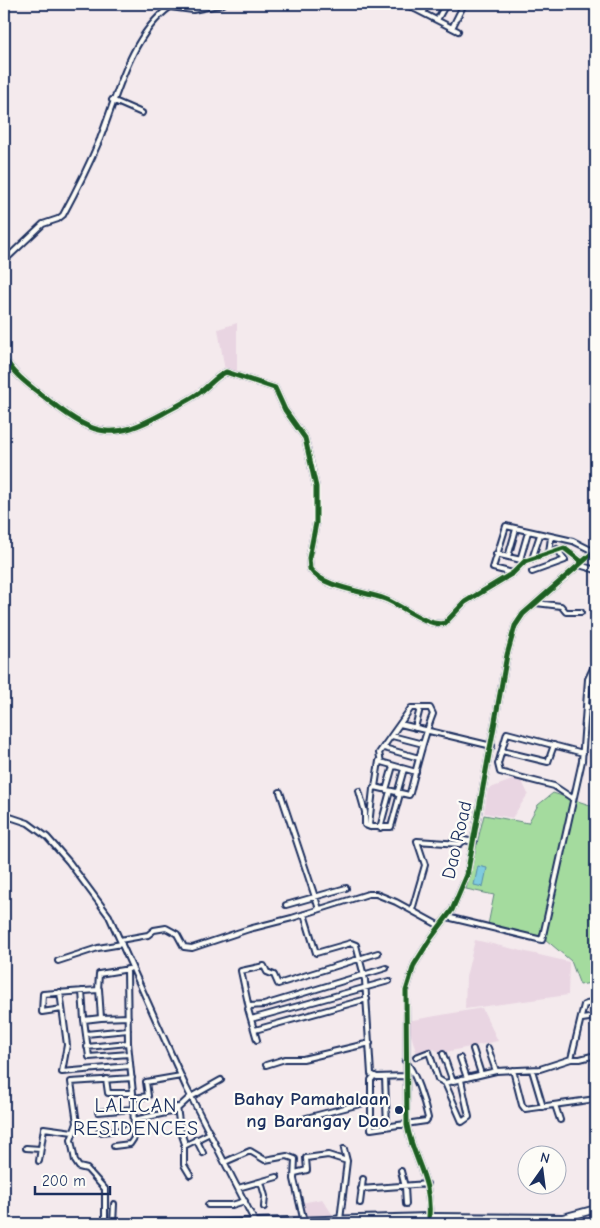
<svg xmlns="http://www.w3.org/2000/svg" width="600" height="1228" font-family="'Comic Neue',sans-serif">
	<rect width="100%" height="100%" fill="#f4eaed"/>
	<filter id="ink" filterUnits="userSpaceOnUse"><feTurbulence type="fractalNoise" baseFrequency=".02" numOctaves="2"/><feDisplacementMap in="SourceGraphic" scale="10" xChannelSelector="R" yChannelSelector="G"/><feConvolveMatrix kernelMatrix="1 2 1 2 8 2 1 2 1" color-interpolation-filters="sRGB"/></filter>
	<g filter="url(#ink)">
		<!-- built -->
		<path fill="#e9d5e2" d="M237 323V373L225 371 218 329Z
			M520 777 528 794 512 818 484 813 488 789Z
			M475 940 569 962 568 995 465 1009 466 977Z
			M482 1008 498 1041 441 1053 434 1049 417 1055 407 1021Z
			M322 1199 335 1218 304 1219 301 1203Z"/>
		<!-- green -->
		<path fill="#a4db9e" stroke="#60857e" d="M553 793 596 807V982L580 985 571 961 545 939 488 925 494 895 466 889 484 815 528 823 538 805Z"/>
		<!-- water -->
		<path fill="#7fcbde" stroke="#578dab" d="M478 866 487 868 483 887 474 885Z"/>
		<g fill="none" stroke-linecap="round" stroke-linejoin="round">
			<defs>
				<path id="minor" d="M405 4 458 31
					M423 13 428 4
					M437 20 446 4
					M452 28 464 4
					M112 100 142 113
					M4 261 43 224 58 219 63 215C76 191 89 165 100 139 117 96 130 36 170 7L193 10 223 4
					M4 356C12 375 36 390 52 403 96 437 114 440 162 414 174 407 188 401 199 393 208 387 215 377 226 372L275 388 285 410 305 438 316 487V523L309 558 310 569C323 588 364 591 385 599 401 605 429 628 445 623L465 602 513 573 525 561 564 548 582 562
					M549 553 551 537
					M496 554 521 560
					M508 557 516 529
					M532 559 540 535
					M520 560 528 532
					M579 565 596 570
					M532 572 565 560 557 549
					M513 573 493 568 506 526 573 541 595 552
					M536 603 561 606 566 612H581
					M587 707 596 706
					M400 724 492 746
					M415 728 420 708
					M392 736 423 744
					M384 748 419 758
					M502 751 548 762 554 745
					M379 761 375 787 409 795 410 793C417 766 423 739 433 714L430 708H411L379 753 381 762 416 772
					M375 787 373 789 369 825 371 827H391L400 794
					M386 790 393 766
					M359 791 365 812V825L370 827
					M280 792 319 909
					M397 794 404 769
					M572 798 554 786 500 772 498 764 507 733 583 753
					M4 815 28 823 47 837 69 862 109 916 186 1087 255 1222
					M380 828 390 791
					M286 905 346 888
					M412 910 425 865 417 841 460 844 464 840 474 842
					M304 914 316 953 351 943 356 945 365 980 371 1074 377 1077 405 1076
					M447 917 542 940 582 761 588 679 596 662
					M120 940 148 935 154 930 166 928 177 934 184 947 192 948 249 929 292 918 368 894H376L396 902 440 926
					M58 961 98 948 122 944
					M99 989 101 1018 128 1017
					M82 991 84 1020
					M60 992 67 1045 62 1072 130 1066
					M249 1008 241 971 264 966 267 972 274 975 278 984 378 953
					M62 1009 42 1012 43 994 98 990 99 974 129 969
					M101 1018 84 1020 89 1057 129 1054
					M251 1019 389 981
					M582 1019 596 1017
					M255 1030 367 999
					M86 1034 128 1030
					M257 1040 248 1009 250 1006 264 1005 386 968
					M87 1047 128 1043
					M488 1048 496 1071
					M473 1049 481 1074
					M443 1054 453 1082
					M416 1057 429 1052 438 1079 445 1083 496 1071 540 1069 571 1059H580L596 1055
					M460 1058 467 1078
					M571 1059 584 1005 596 1001
					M266 1065 285 1059H303L370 1043
					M513 1070 522 1105 525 1109 596 1099
					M532 1070 543 1107
					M374 1076 371 1080V1129L426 1121 428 1118C425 1104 415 1070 405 1061
					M385 1077 387 1127
					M106 1079 108 1093H133
					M445 1083 462 1122 469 1117 461 1080
					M133 1098 148 1096 146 1082 181 1076
					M555 1105 560 1120
					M177 1107 180 1129 185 1144
					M98 1112 133 1109
					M306 1118 372 1101
					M134 1120 175 1111 189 1098 221 1080
					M99 1132 134 1129
					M196 1139 203 1153
					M114 1146 130 1144 134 1138 133 1093 128 1043 127 969
					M26 1148 40 1149
					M39 1161 44 1128 73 1132
					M225 1162 250 1151 265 1160 287 1156 295 1159 294 1179 304 1222
					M401 1171 405 1187 406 1204
					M295 1173 307 1170 306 1158 328 1155 347 1161
					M190 1175 184 1165V1146L210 1133
					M261 1182 265 1196 264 1207
					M238 1188 277 1177
					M361 1189 427 1184
					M360 1203 363 1179
					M208 1205H232L245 1201
					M429 1217C432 1178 413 1160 407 1125L406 991 414 965 431 938 452 910 467 875 507 655 515 626 523 614 596 550
					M340 1220 347 1161 344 1149
					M105 1224V1189L87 1169 79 1167 75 1161 71 1140 77 1123 71 1082 132 1078
					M113 1224 114 1204"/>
				<path id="highway" d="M87 1224H164
					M193 1224 429 1217 563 1218 596 1209"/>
			</defs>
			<!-- minor casing -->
			<use href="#minor" stroke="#1b2f5e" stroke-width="8"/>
			<!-- highway casing -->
			<use href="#highway" stroke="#1b2f5e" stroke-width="10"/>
			<!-- minor -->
			<use href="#minor" stroke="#fdfcf7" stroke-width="4"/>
			<!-- highway -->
			<use href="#highway" stroke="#fdfcf7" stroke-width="6"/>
			<defs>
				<path id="cycleway" d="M4 356C12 375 36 390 52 403 96 437 114 440 162 414 174 407 188 401 199 393 208 387 215 377 226 372L275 388 285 410 305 438 316 487V523L309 558 310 569C323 588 364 591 385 599 401 605 429 628 445 623L465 602 513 573 525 561 564 548 582 562
					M429 1217C432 1178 413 1160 407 1125L406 991 414 965 431 938 452 910 467 875 507 655 515 626 523 614 596 550"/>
			</defs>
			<!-- cycleway casing -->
			<use href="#cycleway" stroke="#fdfcf7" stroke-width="8"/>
			<!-- cycleway -->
			<use href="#cycleway" stroke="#1b5e20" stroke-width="5"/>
		</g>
	</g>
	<!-- markers -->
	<circle fill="#1b2f5e" stroke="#fdfcf7" stroke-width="2" cx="399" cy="1110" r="5"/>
	<g text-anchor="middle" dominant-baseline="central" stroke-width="4.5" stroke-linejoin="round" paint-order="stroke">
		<!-- street labels -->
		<g font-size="19" fill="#1b2f5e" stroke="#fdfcf7">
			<text transform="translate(457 840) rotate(-77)">Dao Road</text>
		</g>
		<!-- poi labels -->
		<g font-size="19" font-weight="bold" fill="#1b2f5e" stroke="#fdfcf7" text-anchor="end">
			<text x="389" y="1099">Bahay Pamahalaan<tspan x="389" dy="22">ng Barangay Dao</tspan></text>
		</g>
		<!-- neighbourhood labels -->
		<g font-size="20" letter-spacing="1" fill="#1b2f5e" stroke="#fdfcf7">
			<text x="136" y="1105">LALICAN<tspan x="136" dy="23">RESIDENCES</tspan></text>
		</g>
	</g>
	<!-- margin -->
	<rect width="600" height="1228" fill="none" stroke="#fdfcf7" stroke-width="20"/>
	<rect x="10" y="10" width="580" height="1208" fill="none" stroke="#1b2f5e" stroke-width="2" filter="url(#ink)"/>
	<!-- north arrow -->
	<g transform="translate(542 1170) rotate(14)"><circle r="24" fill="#fdfcf7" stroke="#a3aaba"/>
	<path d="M0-4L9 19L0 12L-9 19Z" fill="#1b2f5e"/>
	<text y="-8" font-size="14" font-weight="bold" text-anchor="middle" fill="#1b2f5e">N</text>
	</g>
	<!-- scale -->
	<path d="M35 1186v8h75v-8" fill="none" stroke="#1b2f5e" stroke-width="2.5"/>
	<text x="42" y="1186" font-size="15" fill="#1b2f5e" stroke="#fdfcf7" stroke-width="4" paint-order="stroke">200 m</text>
</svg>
